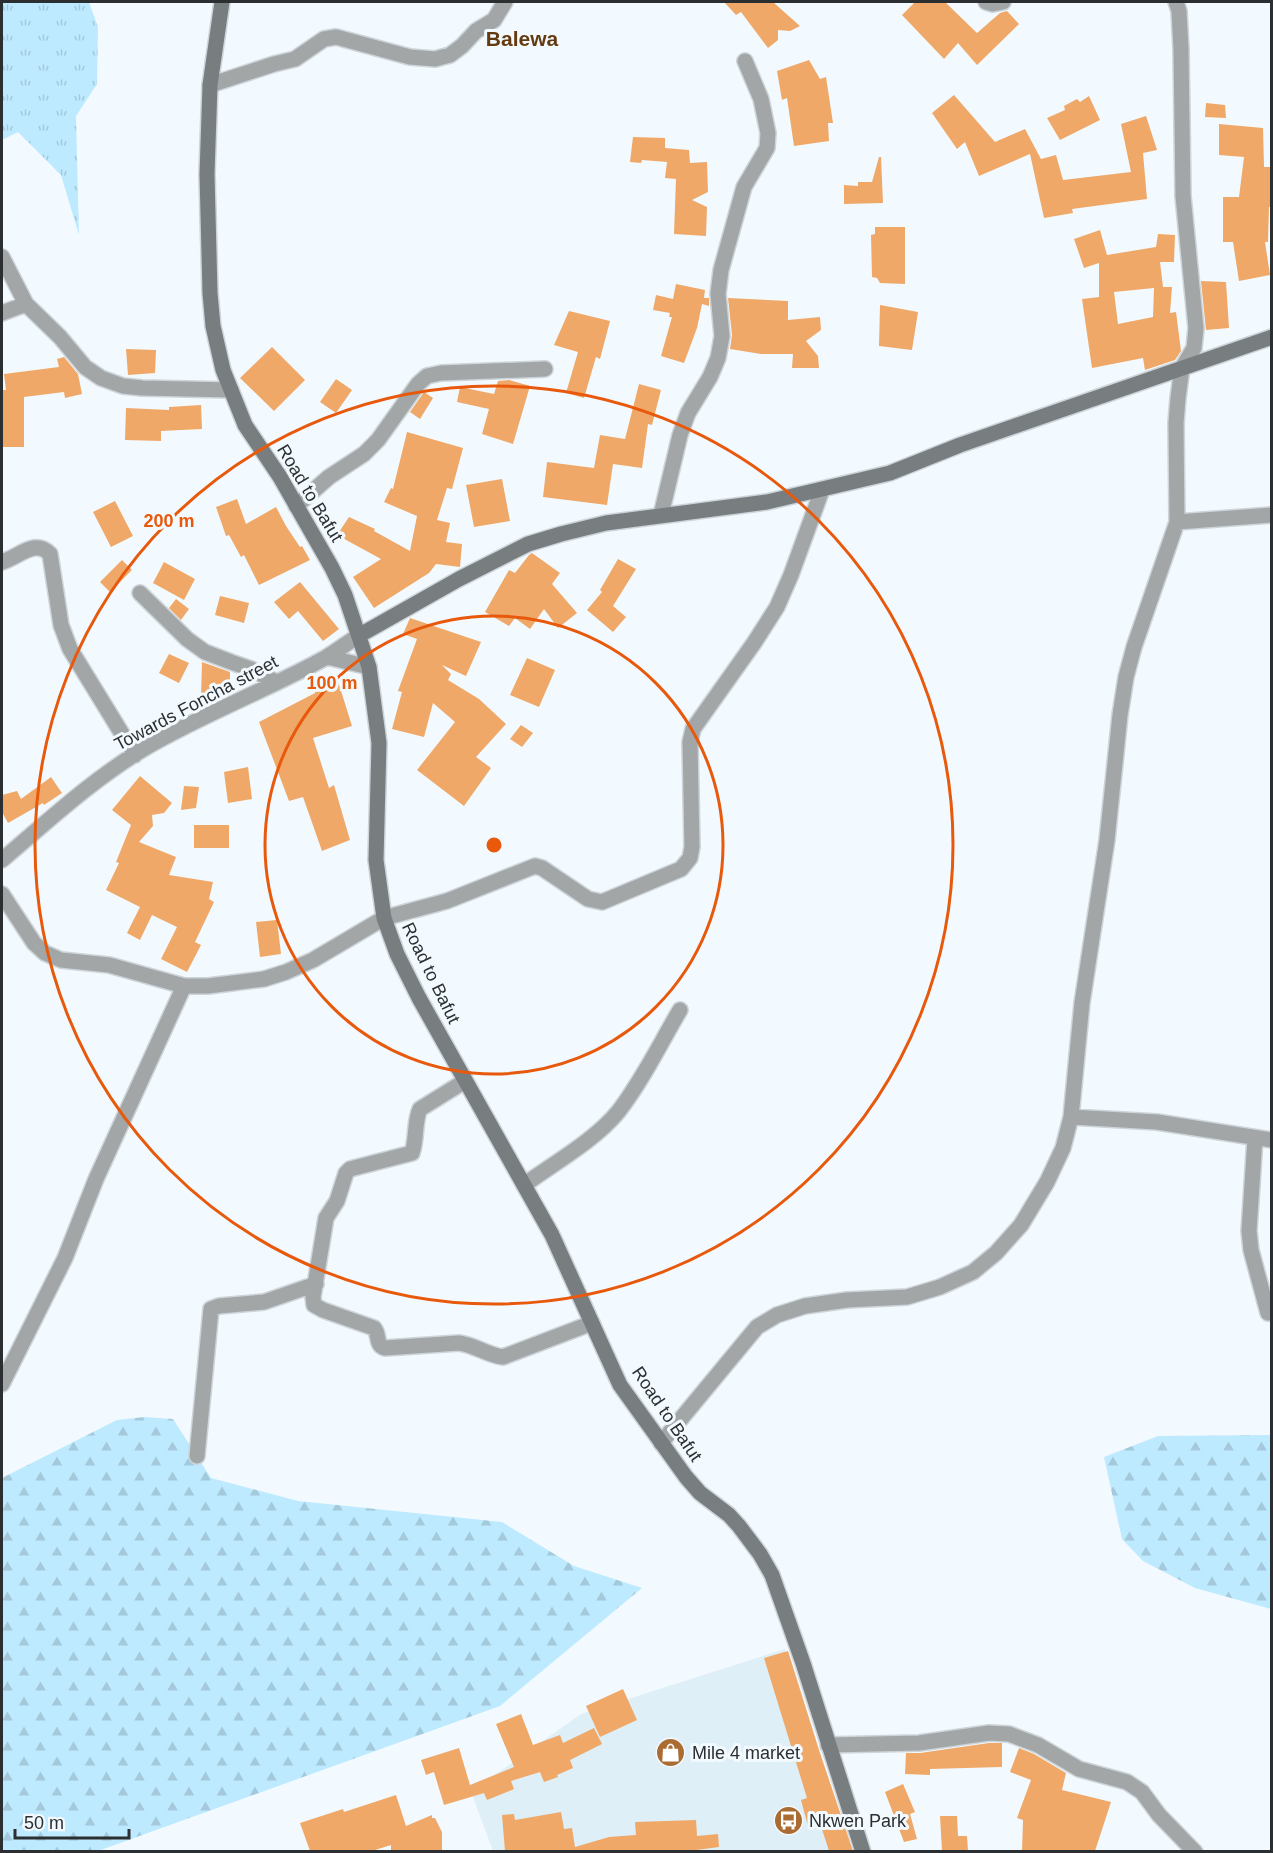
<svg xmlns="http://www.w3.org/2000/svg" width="1273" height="1853" font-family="Arial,sans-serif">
	<defs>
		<pattern id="grass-tufts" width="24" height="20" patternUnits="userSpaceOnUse" patternTransform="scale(1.5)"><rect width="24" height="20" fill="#bdeaff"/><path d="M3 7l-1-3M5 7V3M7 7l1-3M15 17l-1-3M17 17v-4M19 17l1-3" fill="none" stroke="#a3c9db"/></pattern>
		<pattern id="forest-firs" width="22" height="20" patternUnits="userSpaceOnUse" patternTransform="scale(1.5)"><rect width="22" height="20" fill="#bdeaff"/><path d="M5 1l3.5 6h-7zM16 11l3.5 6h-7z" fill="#a3c9db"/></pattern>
	</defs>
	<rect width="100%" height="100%" fill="#f2faff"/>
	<!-- built -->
	<path fill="#deeff7" d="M785 1649 847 1851H493L471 1792 581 1714Z"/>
	<!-- grass -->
	<path fill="url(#grass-tufts)" d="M2 2H89L98 27 97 84 76 116 79 235 61 175 18 132 2 140Z"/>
	<!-- forest -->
	<path fill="url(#forest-firs)" d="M144 1417 173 1419 211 1478 298 1501 502 1522 574 1566 642 1588 500 1706 98 1851 2 1852V1478L117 1420Z
		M1271 1435V1609L1195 1588 1143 1561 1122 1539 1104 1457 1158 1436Z"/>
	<!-- building -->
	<path fill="#efa868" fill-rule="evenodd" d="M724 2H773L800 26 790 31 778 30V40L768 48 741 12 736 15Z
		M915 2H945L977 33 1000 13 1007 11 1019 24 977 65 958 43 944 59 902 15Z
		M809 60 820 79 826 77 833 123H828L829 141 794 146 787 98 782 100 777 71Z
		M954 95 995 142 1025 129 1041 159 1056 155 1063 180 1131 172 1121 124 1146 116 1157 150 1143 153 1147 199 1072 209 1073 213 1044 218 1030 154 979 176 965 142 957 149 932 113Z
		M1089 96 1100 120 1060 140 1047 118 1065 110 1064 106 1077 99 1080 102Z
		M1206 103 1225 105 1226 118 1205 117Z
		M1219 124 1263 128 1264 167H1270L1271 207H1269L1268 242H1265L1270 275 1239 281 1233 242H1223V197H1239L1244 157 1219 155Z
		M633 137 665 138V148L689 150 690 163 707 162 708 192 692 200 707 207 706 236 674 234 676 179 665 178 667 162 642 160 641 163 630 162Z
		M879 157H881L883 203 844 204V185L858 186V182H872Z
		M875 227H905V284L880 283 877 278 872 277 871 235 875 234Z
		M1100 230 1107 255 1156 247 1158 234 1175 235 1174 262H1160L1163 287H1172L1170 313 1176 312 1181 351 1175 360 1145 370 1143 358 1092 368 1082 299 1099 297V263L1084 268 1074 239ZM1154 288 1153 317 1118 324 1114 292Z
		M1201 281 1226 282 1229 328 1206 330Z
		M676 284 705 290 704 298H709V306L702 304 697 328 684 363 661 356 672 317H669L670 313 653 310 656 295 673 299Z
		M728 298 788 301V320L820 317 821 330 806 341 818 356 819 368H792L793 354H761L730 349 732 335Z
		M880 305 918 312 912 350 879 346Z
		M569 311 610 321 600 359 596 357 584 398 566 393 578 352 554 345Z
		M272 347 305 380 274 411 240 378Z
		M126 349 156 350 155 373 128 375Z
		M64 357 78 374 82 394 65 398 64 392 24 397V447H2V390H6L4 374 59 367 57 359Z
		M336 379 352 390 336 413 320 402Z
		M509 380 530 386 513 444 482 434 489 409 457 402 460 387 494 394 498 381Z
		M639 384 661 390 652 425 648 424 642 468 613 464 607 505 543 497 547 462 594 468 600 435 625 439Z
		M424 392 433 398 420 419 410 412Z
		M201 405 202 429 161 431V441L125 440 126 408 169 410V407Z
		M407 432 463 448 452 489 447 488 437 520 450 523 446 542 462 544 460 567 436 564 429 573 374 608 353 577 381 559 337 535 349 517 375 529 374 531 410 551 417 516 384 502 391 488 393 489Z
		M502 479 510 521 474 527 466 485Z
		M237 499 246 524 276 507 286 526 300 547 302 546 310 560 259 585 244 555 241 557 229 535 226 536 216 507Z
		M115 501 133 536 111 547 93 512Z
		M532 553 560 573 552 584 577 613 558 628 544 609 530 629 515 618 509 626 485 612 509 570 515 573 529 555Z
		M618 559 636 569 613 606 626 617 613 632 587 610 602 592 600 590Z
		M122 560 132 570 110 592 100 582Z
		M164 562 195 579 184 600 153 583Z
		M300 582 339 629 323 641 298 611 289 619 274 602Z
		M220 596 249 603 244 623 215 615Z
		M176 599 189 609 181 620 169 608Z
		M410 618 481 642 466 676 442 665 451 674 448 680 479 699 506 724 476 757 491 768 464 806 417 770 455 722 433 703 424 737 392 729 402 692 398 691 417 639 403 634Z
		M169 654 189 663 179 683 159 673Z
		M527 658 555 670 539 707 510 695Z
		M202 662 230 672V694L225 696H201Z
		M337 678 352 726 313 738 329 788 334 785 350 840 322 851 303 797 289 801 259 722 315 693 313 686Z
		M521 725 533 733 522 747 510 739Z
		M248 767 252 799 228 803 224 772Z
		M140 776 172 803 164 813 152 815 153 826 139 842 176 857 169 875 213 882 209 899 214 902 195 942 201 945 187 972 161 959 177 927 152 915 140 940 127 933 140 907 106 890 119 863 116 862 131 825 112 810Z
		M51 777 62 793 44 805 43 803 8 823 2 812V795L17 791 21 799Z
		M184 786 199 787 196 808 181 810Z
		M194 825H229V848H194Z
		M277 920 281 954 260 957 256 922Z
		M788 1651 819 1750 853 1851H829L820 1823 808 1826 801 1800 807 1798 764 1658Z
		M623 1689 637 1720 600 1737 586 1706Z
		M521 1714 533 1745 560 1735 563 1743 594 1728 602 1744 570 1760 573 1768 557 1775 558 1777 544 1782 540 1772 511 1781 514 1789 487 1800 484 1793 444 1805 434 1772 426 1775 421 1760 459 1748 470 1785 514 1767 496 1724Z
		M989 1743H1002V1767L930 1769V1775L905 1774 906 1753H920Z
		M1019 1748 1034 1754 1066 1773 1062 1790 1111 1802 1095 1851H1022L1023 1820 1017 1818 1031 1780 1010 1772Z
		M903 1784 915 1812 910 1814 917 1839 904 1842 885 1792Z
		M396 1795 406 1826 432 1815V1818H435L442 1832V1851H391V1845L372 1851H310L300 1823 343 1809 344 1812Z
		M561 1812 564 1829 572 1828 575 1847 609 1837 636 1835 635 1822 696 1820 697 1836 718 1834 719 1847 689 1851H505L502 1815 514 1814 515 1820Z
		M940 1816H957L958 1836H967L968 1851H942Z"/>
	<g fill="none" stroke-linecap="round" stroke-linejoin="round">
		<defs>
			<path id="street" d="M986 2 993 4 1003 2
				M210 85 274 64 295 59 324 39 336 37 410 57 435 59 450 55 462 46 476 31 494 20 505 2
				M2 257 26 304 60 337 85 367 101 378 123 386 142 388 231 390
				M2 313 26 304
				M296 506 329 477 364 454 378 440 418 384 427 376 441 373 545 369
				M661 515 680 435 688 413 710 377 718 358 722 336 718 294 721 270 744 187 767 148 768 133 761 99 745 61
				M1177 522 1272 515
				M2 562C19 557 35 538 50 554L61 625 70 649 135 755
				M140 593 187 639 205 652 231 662 251 669 276 682
				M327 657 369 667
				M2 860C48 821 93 779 145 748 203 714 267 690 325 658 337 651 348 642 360 635
				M2 894 34 943 45 953 61 960 109 965 184 986H208L264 979 286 972 313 960 384 918 447 901 535 866 542 868 588 899 602 902 681 869 690 858 692 847 690 742 693 729 754 643 777 607 791 575 822 490
				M465 1081 420 1109C414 1122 417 1139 412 1153L350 1169 346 1173 337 1201 326 1218 313 1297 314 1305 323 1310 374 1328C380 1335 375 1345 385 1348L459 1343C475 1345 487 1355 503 1357L592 1323
				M1071 1117 1157 1122 1272 1140
				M1255 1138 1249 1231 1251 1250 1268 1313
				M524 1185C554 1163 594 1141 618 1112 642 1081 660 1044 680 1010
				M2 1384 65 1258 96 1179 184 986
				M661 1443 757 1327 777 1315 805 1306 847 1300 907 1297 940 1287 973 1272 996 1253 1021 1225 1047 1182 1063 1148 1071 1117 1082 1003 1107 840 1120 715 1126 677 1134 647 1177 522 1176 423 1178 398 1182 368 1194 348 1196 328 1183 196 1181 49 1179 11 1176 2
				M197 1456 211 1309 219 1306 264 1302 316 1284
				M828 1745 919 1743 989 1733 1009 1734 1038 1745 1079 1769 1127 1782 1142 1792 1159 1815 1195 1852"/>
			<path id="secondary" d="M222 2 210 85 207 174 210 293 213 326 223 370 245 425 280 477 332 568 345 595 369 667 379 743 376 860 384 918 397 954 419 998 552 1235 620 1385 686 1477 700 1493 729 1515 739 1526 760 1554 772 1575 803 1663 863 1852
				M360 635 459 579 528 544 561 534 606 523 767 502 890 473 960 445 1272 337"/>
		</defs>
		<!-- street casing -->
		<use href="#street" stroke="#ced5da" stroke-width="18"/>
		<!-- secondary casing -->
		<use href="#secondary" stroke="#ced5da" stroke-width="18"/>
		<!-- street -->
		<use href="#street" stroke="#a2a6a7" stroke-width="15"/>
		<!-- secondary -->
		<use href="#secondary" stroke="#787e80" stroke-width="15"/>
	</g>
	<!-- distance rings -->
	<g fill="none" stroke="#e8590c" stroke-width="3">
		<circle cx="494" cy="845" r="229"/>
		<circle cx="494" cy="845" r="459"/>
	</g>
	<!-- icons -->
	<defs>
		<symbol id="shop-disc" viewBox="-11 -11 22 22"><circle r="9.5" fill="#aa6c31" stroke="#f2faff"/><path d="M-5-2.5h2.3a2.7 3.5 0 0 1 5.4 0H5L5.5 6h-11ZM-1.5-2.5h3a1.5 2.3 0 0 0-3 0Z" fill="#fff"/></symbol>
		<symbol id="bus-disc" viewBox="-11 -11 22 22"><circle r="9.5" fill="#aa6c31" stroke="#f2faff"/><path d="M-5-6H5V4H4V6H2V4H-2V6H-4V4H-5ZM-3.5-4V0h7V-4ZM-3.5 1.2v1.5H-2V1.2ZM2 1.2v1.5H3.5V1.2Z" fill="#fff"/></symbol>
	</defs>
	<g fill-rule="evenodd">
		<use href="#shop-disc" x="654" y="1736" width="33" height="33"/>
		<use href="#bus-disc" x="772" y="1804" width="33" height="33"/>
	</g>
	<g text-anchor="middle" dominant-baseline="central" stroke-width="6" stroke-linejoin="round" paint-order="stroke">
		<!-- street labels -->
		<g font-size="18" fill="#2c2f31" stroke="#f2faff">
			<text transform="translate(310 493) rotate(59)">Road to Bafut</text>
			<text transform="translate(196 703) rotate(-28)">Towards Foncha street</text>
			<text transform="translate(431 973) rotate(64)">Road to Bafut</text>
			<text transform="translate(667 1414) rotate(56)">Road to Bafut</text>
		</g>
		<!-- poi labels -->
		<g font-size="18" fill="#2c2f31" stroke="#f2faff" text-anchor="start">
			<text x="692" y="1753">Mile 4 market</text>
			<text x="809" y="1821">Nkwen Park</text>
		</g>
		<!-- quarter labels -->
		<g font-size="21" font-weight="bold" fill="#643a10" stroke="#f2faff">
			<text x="522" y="38">Balewa</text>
		</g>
	</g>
	<circle cx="494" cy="845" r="9" fill="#e8590c" stroke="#f2faff" stroke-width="3"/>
	<g font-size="18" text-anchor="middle" font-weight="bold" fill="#e8590c" stroke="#f2faff" stroke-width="6" stroke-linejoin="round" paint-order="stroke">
		<text x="169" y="527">200 m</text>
		<text x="332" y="689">100 m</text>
	</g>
	<!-- border -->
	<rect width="1273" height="1853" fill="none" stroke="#2c2f31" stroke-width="6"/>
	<!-- scale -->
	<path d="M15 1829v9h114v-9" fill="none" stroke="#2c2f31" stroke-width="3"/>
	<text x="24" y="1829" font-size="18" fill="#2c2f31" stroke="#f2faff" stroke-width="4.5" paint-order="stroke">50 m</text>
</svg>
